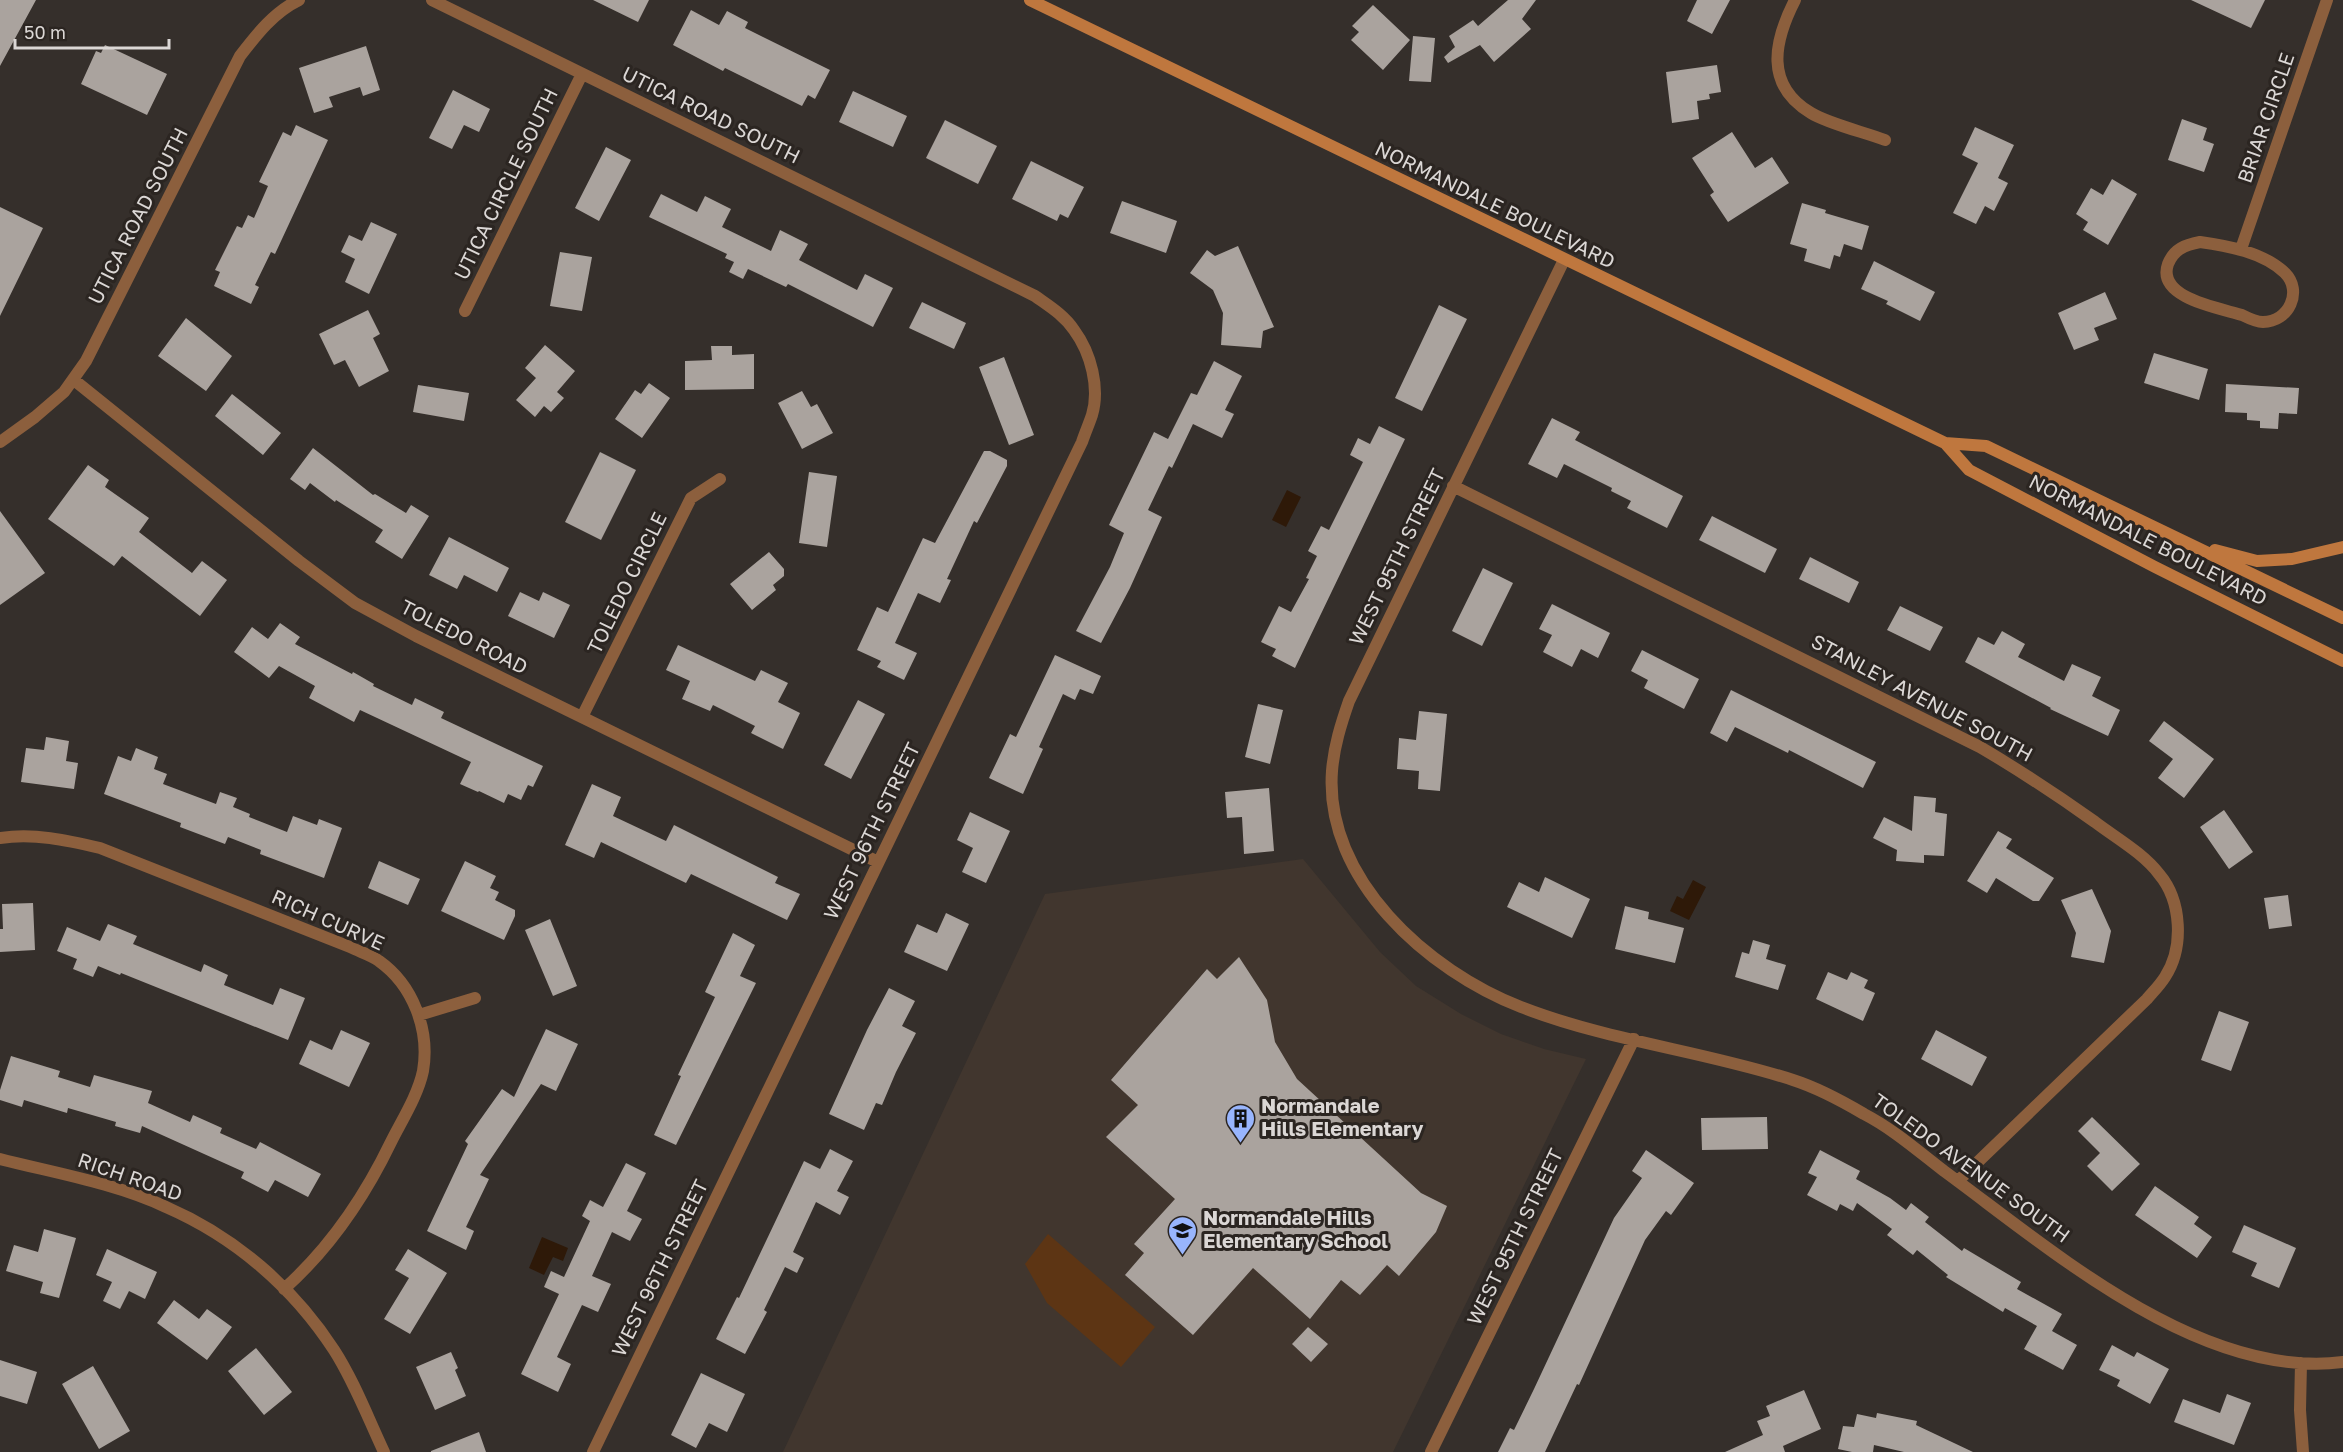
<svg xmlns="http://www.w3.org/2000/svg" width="2343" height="1452" viewBox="0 0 2343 1452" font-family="'Golos Text',sans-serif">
<rect width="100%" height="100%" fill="#352f2b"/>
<path fill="#41362e" d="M1303,859L1380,952L1416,986L1461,1014L1501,1034L1544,1049L1586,1059L1393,1452H783L1045,894Z"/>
<path fill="#5d3514" d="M1048,1234L1155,1327L1121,1367L1047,1303L1025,1264Z"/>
<path fill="#2e1908" d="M1287,490L1301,497L1286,527L1272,520Z
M1693,880L1706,887L1689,920L1670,911L1677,896L1683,899Z
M542,1237L568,1248L563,1261L553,1257L544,1275L529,1268Z"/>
<path fill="#aaa39e" d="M0,0H36L0,66Z
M593,0H649L638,22Z
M1508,0H1536L1522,19L1531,29L1494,62L1480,45L1448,63L1444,57L1455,47L1449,36L1473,20L1478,26Z
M1697,0H1730L1712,34L1687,21Z
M2191,0H2265L2251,28Z
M1373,5L1410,40L1383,70L1351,40L1359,32L1352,26Z
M691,10L719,25L727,11L748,22L745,28L830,70L815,99L808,95L802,106L725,68L723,71L673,45Z
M1413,36L1435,38L1431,82L1409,81Z
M105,45L167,74L147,115L81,84L96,51L101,53Z
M366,46L380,90L363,96L360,87L329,97L333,107L314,113L299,68Z
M1717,65L1721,92L1709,94L1710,99L1697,101L1699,119L1672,123L1666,72Z
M453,90L490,109L479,132L464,125L452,149L429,138Z
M853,91L907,116L893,147L839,122Z
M2182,119L2207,128L2203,140L2214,144L2204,172L2168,160Z
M945,120L997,146L978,184L926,158Z
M296,125L328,140L275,254L271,252L255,285L259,287L251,304L214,286L220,272L215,270L237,226L242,228L248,215L254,218L268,186L259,182L283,132L291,136Z
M1975,127L2014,145L1998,178L2008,183L1994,211L1985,206L1976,224L1953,213L1978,163L1962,155Z
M1732,132L1755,168L1772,157L1789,183L1728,222L1710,195L1714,192L1692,158Z
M606,147L631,160L599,221L575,208Z
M1031,161L1084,187L1068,218L1060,214L1057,221L1012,199Z
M2112,179L2137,194L2108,245L2083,230L2088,222L2076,214L2091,188L2103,195Z
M661,194L697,212L705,196L731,209L722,227L771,251L780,230L808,244L799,260L857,290L865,274L893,288L873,327L788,284L786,287L748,269L743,279L729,272L734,262L725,258L727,254L649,217Z
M1122,201L1177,221L1166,253L1110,233Z
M1802,203L1826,210L1825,213L1869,226L1862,250L1844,244L1840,257L1834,255L1830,269L1804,261L1807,249L1790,244Z
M0,207L43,228L0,316Z
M371,222L397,234L369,294L345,282L355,259L341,252L349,235L362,241Z
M1238,246L1274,327L1263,331L1261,348L1221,345L1223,313L1213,290L1190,273L1207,250L1215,256Z
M560,252L592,257L582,311L550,306Z
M1874,261L1935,292L1920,321L1886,304L1888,301L1861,289Z
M2105,292L2117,319L2094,328L2099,340L2074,350L2058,313Z
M922,302L966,323L954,349L909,328Z
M1439,305L1467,319L1422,411L1395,398Z
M368,310L380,334L373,338L389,371L359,387L345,360L334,365L319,334Z
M186,318L232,356L206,391L158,356Z
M545,345L575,371L557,392L564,398L551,412L544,406L535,417L516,400L536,378L525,368Z
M711,346H732V355L754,354V389L685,390V361L712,360Z
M2154,353L2208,369L2199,400L2144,383Z
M1004,357L1034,435L1009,445L979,367Z
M1214,361L1242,376L1225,410L1234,414L1222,438L1193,424L1172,468L1169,466L1148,510L1162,517L1130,588L1101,643L1076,631L1110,567L1124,533L1109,525L1154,432L1168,439L1191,393L1197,395Z
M649,383L670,398L642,438L615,419L635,390L641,394Z
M2226,384L2299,388L2297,414L2279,413L2278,429L2260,428V421L2247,420V413L2225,412Z
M418,385L469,393L464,421L413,412Z
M802,391L811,407L817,404L833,433L802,449L778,403Z
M232,394L281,433L263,455L215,416Z
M1552,418L1580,432L1575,440L1683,496L1667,528L1627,508L1631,501L1611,491L1612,488L1564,464L1557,478L1528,464Z
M1379,426L1405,439L1295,668L1272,656L1276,649L1261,642L1279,606L1291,612L1309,579L1306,578L1317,556L1308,551L1321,526L1329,530L1363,462L1350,455L1358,438L1370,444Z
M313,448L373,495L375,494L406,513L411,505L429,516L402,559L375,542L383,530L336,500L335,502L310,483L305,490L290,479Z
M984,451H990L1007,460V466L977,523L974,521L947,579L951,580L940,603L918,593L895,643L917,653L904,680L877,667L881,661L857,650L877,607L888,612L923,538L935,543Z
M600,452L636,470L601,540L565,522Z
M88,465L109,480L105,487L149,518L139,532L192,573L202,561L227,580L200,616L122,556L114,566L48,519Z
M809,472L837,476L827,547L799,543Z
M0,511L45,573L0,605Z
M1712,516L1777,549L1765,573L1699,540Z
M449,537L509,568L497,592L464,575L457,589L429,575Z
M769,552L784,569V576L773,585L776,590L752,610L730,584Z
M1810,557L1859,582L1849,603L1799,579Z
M1483,568L1513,583L1482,646L1452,631Z
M520,592L539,601L543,592L570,605L554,638L508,616Z
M1552,604L1610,633L1598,658L1581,649L1572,667L1543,652L1552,635L1539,629Z
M1900,606L1943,627L1930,651L1887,630Z
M280,623L300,637L295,644L352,674L353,672L374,684L373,686L412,705L415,698L444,712L441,718L543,766L533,787L528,785L521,800L508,794L504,803L479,791L478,792L460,784L471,762L360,710L354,722L309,698L315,686L279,666L269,678L234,652L252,627L268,639Z
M2002,631L2025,644L2018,657L2064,681L2072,664L2101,677L2092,696L2120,710L2108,736L2050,709L2051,708L1965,662L1978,637L1994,645Z
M678,645L755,681L761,670L788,683L778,702L800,713L783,749L751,733L755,726L713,705L710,711L682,699L690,681L666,670Z
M1642,650L1699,679L1684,709L1644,688L1648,680L1631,671Z
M1055,655L1101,676L1093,694L1080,689L1075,700L1063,694L1039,747L1043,749L1023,794L989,778L1010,734L1016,737Z
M1731,690L1876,762L1863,788L1789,750L1788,753L1735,727L1727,742L1710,733Z
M858,700L885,714L851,779L824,765Z
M1258,704L1283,710L1270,764L1245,757Z
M1419,711L1447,714L1440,791L1418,789L1419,771L1397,769L1399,738L1416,740Z
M2164,721L2214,759L2184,798L2158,778L2173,759L2149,741Z
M46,737L69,741L66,761L78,763L74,789L21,782L26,748L44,750Z
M136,748L158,757L154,769L167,774L163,784L216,804L220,792L237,798L233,807L250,814L249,817L287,832L293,816L317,825L319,819L342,828L324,878L260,854L261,850L228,837L225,844L180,827L181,823L104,794L118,756L131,761Z
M592,784L621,797L613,816L666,841L674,825L778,877L775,883L800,894L787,920L691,874L686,883L601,842L594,858L565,845Z
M1269,788L1274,851L1244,854L1242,817L1227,818L1225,792Z
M1914,796L1936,798L1935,812L1947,814L1944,856L1924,855V863L1896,861L1897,850L1873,838L1884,817L1912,831Z
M2224,810L2253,852L2229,869L2200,827Z
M970,812L1010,831L986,883L962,872L973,848L957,840Z
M1998,831L2012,839L2006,848L2054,878L2039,901H2033L1996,878L1987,893L1967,881Z
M379,861L420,879L408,905L368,888Z
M465,861L496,876L490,888L499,892L495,900L515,910V916L504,940L441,911Z
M1545,877L1590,899L1572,938L1507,907L1519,882L1539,892Z
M2092,889L2111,931L2104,963L2071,957L2076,933L2061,900Z
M2288,895L2292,926L2269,929L2264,898Z
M33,903L35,950L0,952V929H3L2,904Z
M1625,906L1649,912L1648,919L1684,928L1675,963L1615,949Z
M946,913L969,924L947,971L904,952L917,924L937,933Z
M550,919L577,986L553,996L525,930Z
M108,924L137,936L133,944L201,972L204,964L228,975L224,985L273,1005L280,988L305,998L288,1040L121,973L120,975L98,966L93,977L73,969L77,959L57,951L67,927L100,941Z
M733,933L755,945L740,976L756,983L676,1145L654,1135L681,1076L678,1075L715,997L705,992Z
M1753,940L1770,945L1766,959L1786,965L1778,990L1735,977L1742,952L1749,954Z
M1239,957L1267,1000L1275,1042L1297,1079L1421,1193L1447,1206L1436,1232L1399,1276L1387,1265L1360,1295L1341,1280L1310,1319L1253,1268L1193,1335L1125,1275L1144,1253L1134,1244L1175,1199L1106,1137L1138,1105L1111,1080L1207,969L1217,979Z
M1828,972L1847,980L1851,972L1868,980L1864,988L1875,993L1863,1021L1816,999Z
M889,988L915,1001L902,1026L916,1033L896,1072L882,1105L876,1103L864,1130L829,1114L867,1030Z
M2219,1011L2249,1022L2231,1071L2201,1060Z
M546,1029L578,1044L556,1091L541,1084L480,1175L489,1179L466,1227L474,1231L466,1250L427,1231L468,1144L465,1141L502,1089L514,1097Z
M341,1030L370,1043L349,1087L299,1064L310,1040L332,1050Z
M1936,1030L1987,1057L1972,1086L1921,1059Z
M11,1056L60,1071L58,1077L90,1087L94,1075L152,1091L148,1103L190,1122L193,1115L222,1128L220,1133L256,1149L260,1142L321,1174L308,1197L275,1180L268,1192L241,1178L244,1172L142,1126L140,1133L115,1126L116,1122L68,1108L67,1113L24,1100L22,1107L0,1100V1090Z
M1767,1117L1768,1149L1702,1150L1701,1118Z
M2092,1117L2140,1164L2112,1191L2087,1166L2100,1153L2078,1131Z
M830,1149L853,1161L837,1191L849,1197L840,1215L816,1202L793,1252L804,1258L797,1273L785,1267L764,1310L767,1312L745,1354L716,1339L737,1297L739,1298L804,1161L820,1169Z
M1646,1150L1694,1183L1671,1215L1666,1211L1645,1240L1579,1385L1577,1384L1545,1452H1498L1510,1428L1514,1430L1534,1389L1614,1218L1642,1178L1632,1171Z
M1820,1150L1860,1171L1856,1179L1890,1198L1906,1210L1911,1203L1929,1217L1925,1222L1962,1251L1964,1248L2021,1282L2017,1289L2062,1314L2052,1331L2077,1345L2063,1370L2024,1349L2037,1326L2005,1308L2003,1312L1946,1277L1948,1275L1917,1250L1913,1255L1887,1235L1892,1229L1857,1203L1853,1211L1840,1204L1837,1211L1807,1195L1817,1177L1808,1173Z
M626,1163L646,1173L627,1211L642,1219L630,1241L612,1232L592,1276L611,1284L598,1312L582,1305L557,1357L571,1364L558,1392L521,1374L559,1294L544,1287L551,1271L564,1277L590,1221L582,1216L590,1200L603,1207Z
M2155,1186L2199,1217L2194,1224L2212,1237L2197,1258L2135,1215Z
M2244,1225L2296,1248L2279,1288L2251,1276L2257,1263L2232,1252Z
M44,1229L76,1238L59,1298L40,1293L43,1282L6,1271L14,1245L38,1252Z
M107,1249L157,1272L145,1299L129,1291L120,1309L103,1301L112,1282L96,1275Z
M408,1249L447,1273L410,1334L384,1319L409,1278L395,1270Z
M174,1300L199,1319L207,1309L232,1327L207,1360L157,1323Z
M1308,1327L1328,1344L1311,1362L1292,1344Z
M2112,1345L2134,1357L2137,1352L2169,1369L2150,1404L2117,1386L2120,1380L2099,1370Z
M256,1348L292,1392L264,1415L228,1371Z
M451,1352L458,1368L455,1370L466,1396L435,1410L416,1367Z
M0,1360L37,1372L27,1404L0,1396Z
M93,1366L130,1431L99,1449L62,1384Z
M701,1373L745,1394L727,1432L709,1423L696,1448L671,1435Z
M1804,1390L1821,1429L1783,1446L1785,1452H1725L1763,1435L1757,1421L1770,1416L1766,1406Z
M2227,1394L2251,1403L2234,1445L2174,1422L2183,1399L2220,1413Z
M1877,1413L1917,1421L1916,1425L1973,1452H1904L1874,1445L1873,1452H1852L1838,1449L1843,1426L1854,1427L1857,1414L1876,1418Z
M479,1432L486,1452H431V1451Z"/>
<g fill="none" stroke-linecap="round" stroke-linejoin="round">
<path stroke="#8c5f3d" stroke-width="12" d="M432,0L1035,296C1049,306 1064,315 1074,330C1091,353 1100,388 1092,415C1089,424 1085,433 1082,442L593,1452
M1795,0C1774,41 1764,85 1811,113C1829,124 1864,132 1885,140
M2200,242C2228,246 2263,252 2285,273C2303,291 2289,322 2263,322C2257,322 2248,318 2242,315C2219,308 2156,298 2168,264C2174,249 2185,245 2200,242Z
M2241,249L2327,0
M1564,260L1349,701C1341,724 1334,746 1332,771C1324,879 1428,971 1521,1007C1608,1041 1704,1051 1793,1080C1818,1088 1842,1101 1864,1114C1893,1129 1918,1151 1944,1171C2052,1250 2200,1380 2343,1362
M465,311L582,74
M74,380L299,561L355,603L416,636L878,862
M0,442L35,417L64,392L86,361L240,56C257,34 274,12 299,0
M1453,486L1980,747C2019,770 2057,795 2095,822C2116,838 2143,853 2159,874C2182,901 2184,948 2165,977C2160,985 2153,992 2147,999L1958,1181
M582,717L691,498L720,479
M0,838C34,833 66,840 100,848L350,947C360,952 371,955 379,961C413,985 430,1030 423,1071C418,1095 402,1120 391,1142C364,1198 331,1247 284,1289
M419,1015L475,998
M0,1159C55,1173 115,1183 166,1207C235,1237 293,1287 334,1350C354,1381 368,1418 384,1452
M2301,1363L2300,1410L2303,1452
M1431,1452L1634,1039"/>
<path stroke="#bf773e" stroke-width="12" d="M1030,0L1945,443L1986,446L2343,618
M1945,443L1969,470L2155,567L2343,661
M2215,550L2257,561L2292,559L2343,547"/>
</g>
<defs>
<symbol id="building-pin" viewBox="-11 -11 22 30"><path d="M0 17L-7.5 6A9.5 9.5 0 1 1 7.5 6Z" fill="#98b5fd" stroke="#2b2521"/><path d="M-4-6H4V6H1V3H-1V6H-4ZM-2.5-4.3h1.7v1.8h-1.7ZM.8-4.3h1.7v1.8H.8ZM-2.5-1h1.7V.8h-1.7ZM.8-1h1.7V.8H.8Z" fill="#111"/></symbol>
<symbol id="school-pin" viewBox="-11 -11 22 30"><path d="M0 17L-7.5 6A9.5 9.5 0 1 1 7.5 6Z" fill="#98b5fd" stroke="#2b2521"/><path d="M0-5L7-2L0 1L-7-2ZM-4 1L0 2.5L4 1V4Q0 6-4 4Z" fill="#111"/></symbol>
</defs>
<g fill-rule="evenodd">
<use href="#building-pin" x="1224" y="1102" width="33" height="45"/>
<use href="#school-pin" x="1166" y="1214" width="33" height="45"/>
</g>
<g text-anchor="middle" stroke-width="6" stroke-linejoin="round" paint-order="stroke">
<g font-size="20" fill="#dbd7d5" stroke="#2b2521">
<text transform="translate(711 115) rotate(26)" y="7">UTICA ROAD SOUTH</text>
<text transform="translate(2266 118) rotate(-71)" y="7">BRIAR CIRCLE</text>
<text transform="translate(506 184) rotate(-64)" y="7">UTICA CIRCLE SOUTH</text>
<text transform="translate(1495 205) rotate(26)" y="7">NORMANDALE BOULEVARD</text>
<text transform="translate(138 216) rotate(-63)" y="7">UTICA ROAD SOUTH</text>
<text transform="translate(2148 540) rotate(27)" y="7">NORMANDALE BOULEVARD</text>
<text transform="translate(1397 557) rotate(-64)" y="7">WEST 95TH STREET</text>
<text transform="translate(627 583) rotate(-64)" y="7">TOLEDO CIRCLE</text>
<text transform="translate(464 637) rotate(27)" y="7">TOLEDO ROAD</text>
<text transform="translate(1922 698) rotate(28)" y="7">STANLEY AVENUE SOUTH</text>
<text transform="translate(872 831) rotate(-64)" y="7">WEST 96TH STREET</text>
<text transform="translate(328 920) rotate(24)" y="7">RICH CURVE</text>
<text transform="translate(1971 1168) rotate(36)" y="7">TOLEDO AVENUE SOUTH</text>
<text transform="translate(130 1177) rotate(19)" y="7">RICH ROAD</text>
<text transform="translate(1515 1237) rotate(-64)" y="7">WEST 95TH STREET</text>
<text transform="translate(660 1268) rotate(-64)" y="7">WEST 96TH STREET</text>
</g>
<g font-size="20" font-weight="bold" fill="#dbd7d5" stroke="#2b2521" text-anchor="start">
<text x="1261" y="1113">Normandale<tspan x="1261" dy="23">Hills Elementary</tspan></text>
<text x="1203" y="1225">Normandale Hills<tspan x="1203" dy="23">Elementary School</tspan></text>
</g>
</g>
<path d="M15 39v9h154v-9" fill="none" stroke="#dbd7d5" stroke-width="3"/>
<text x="24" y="39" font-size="18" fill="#dbd7d5" stroke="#2b2521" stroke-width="4.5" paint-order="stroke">50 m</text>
</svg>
